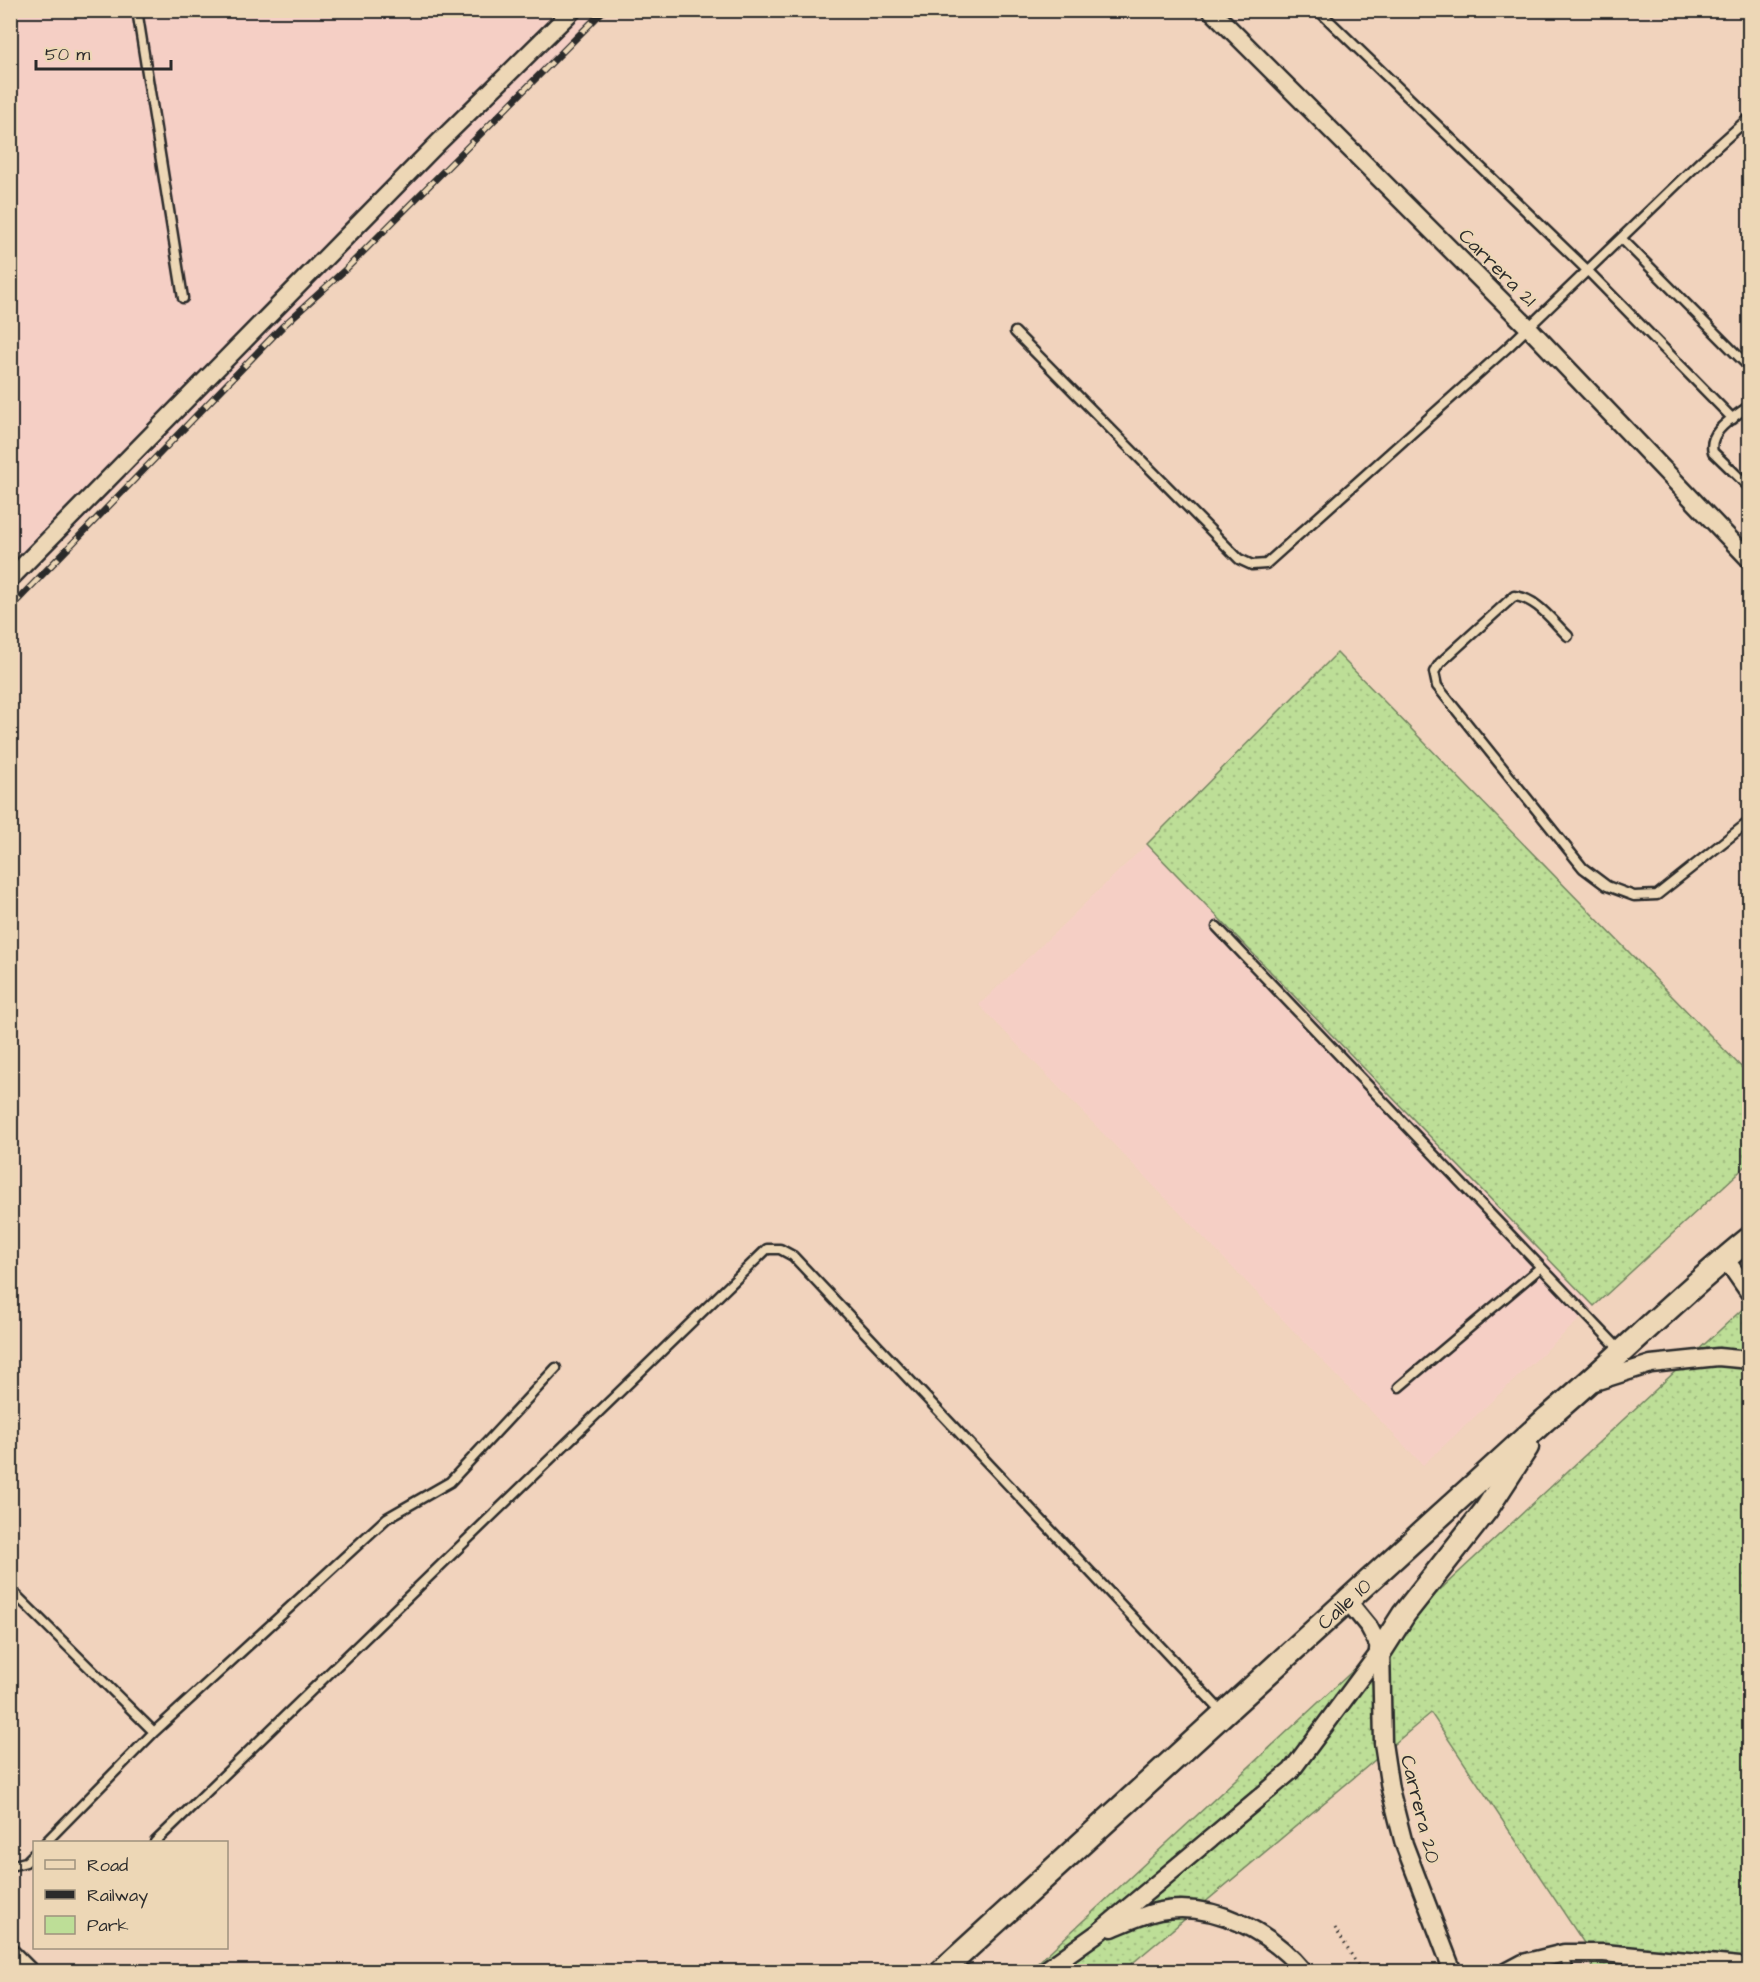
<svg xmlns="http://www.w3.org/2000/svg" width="1760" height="1982" viewBox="0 0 1760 1982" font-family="'Architects Daughter',sans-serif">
<defs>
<pattern id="green-dots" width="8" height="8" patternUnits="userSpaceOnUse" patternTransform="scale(1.5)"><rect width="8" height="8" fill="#bdde97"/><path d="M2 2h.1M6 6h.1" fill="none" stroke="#a3bf82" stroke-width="1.8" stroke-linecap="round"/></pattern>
</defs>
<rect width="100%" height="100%" fill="#f1d3bd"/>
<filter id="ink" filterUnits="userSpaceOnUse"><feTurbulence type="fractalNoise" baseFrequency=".0167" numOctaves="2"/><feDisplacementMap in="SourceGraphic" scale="12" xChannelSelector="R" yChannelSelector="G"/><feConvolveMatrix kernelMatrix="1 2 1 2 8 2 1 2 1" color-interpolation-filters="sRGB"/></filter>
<g filter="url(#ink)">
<path fill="#f5cfc5" d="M11,11H600L11,593Z
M1147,844L1594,1306L1423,1465L979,1005Z"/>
<path fill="url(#green-dots)" stroke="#748461" stroke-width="1.5" d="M1337,653L1749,1075V1163L1594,1306L1147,844Z
M1749,1303V1971H1594L1586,1946L1431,1713L1123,1971L1028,1972Z"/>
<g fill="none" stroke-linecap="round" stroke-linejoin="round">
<defs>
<path id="lane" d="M137,10L183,298
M1318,10L1587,270L1733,419
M10,208L11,211
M1621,238L1750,368
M1015,332L1239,559L1252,565L1266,564L1508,347L1702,160L1750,117
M1750,405C1735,417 1707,431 1713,452L1750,488
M1568,636C1552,621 1537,598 1514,596L1440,663L1434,672L1437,686L1583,868L1607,886L1634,896L1657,895L1750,821
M1217,927L1620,1350
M1399,1387L1541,1267
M10,1589L154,1732L387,1518L450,1482L556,1368
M46,1842L154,1732
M155,1842L767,1249H780L793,1256L1222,1712
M10,1866L26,1862L34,1854
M1564,1953L1569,1972"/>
<path id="street" d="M1211,10L1528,327L1750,560
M10,579L438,143L573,10
M1725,1258L1750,1294
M1591,1383L1651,1364L1718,1357L1750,1360
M1347,1600L1369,1627L1381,1650L1383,1743L1390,1789L1404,1844L1453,1972
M1112,1928C1127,1922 1144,1914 1160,1911C1214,1901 1271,1932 1304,1972
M10,1952L30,1972
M1043,1972L1099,1932L1291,1771L1381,1650
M1506,1972L1523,1963L1564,1953H1604L1750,1967"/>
<g id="secondary">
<path d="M1381,1650L1404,1614L1486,1510L1527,1447"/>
<path id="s1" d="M941,1972L1545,1420C1615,1361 1679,1295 1750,1238"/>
</g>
</defs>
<use href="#lane" stroke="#2b2b2b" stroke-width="13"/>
<use href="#street" stroke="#2b2b2b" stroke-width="21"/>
<use href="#secondary" stroke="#2b2b2b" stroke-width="27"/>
<path stroke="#2b2b2b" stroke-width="3" stroke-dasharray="1.5 4.5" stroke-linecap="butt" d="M1335,1928L1362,1972"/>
<use href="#lane" stroke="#edd7b6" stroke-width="8"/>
<use href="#street" stroke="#edd7b6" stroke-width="16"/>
<use href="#secondary" stroke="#edd7b6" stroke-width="22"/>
<defs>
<path id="rail" d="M10,608L283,326L346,269L604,10"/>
</defs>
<use href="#rail" stroke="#2b2b2b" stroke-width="7"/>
<use href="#rail" stroke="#edd7b6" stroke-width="4.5" stroke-dasharray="14" stroke-linecap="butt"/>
</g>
</g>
<g text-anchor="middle" stroke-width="4.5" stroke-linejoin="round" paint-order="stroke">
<g font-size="20" fill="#2b2b2b" stroke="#edd7b6">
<text transform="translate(1498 267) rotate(45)" y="7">Carrera 21</text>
<text dy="7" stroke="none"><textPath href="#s1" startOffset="546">Calle 10</textPath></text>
<text transform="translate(1421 1809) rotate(76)" y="7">Carrera 20</text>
</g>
</g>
<rect width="1760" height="1982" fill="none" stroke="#edd7b6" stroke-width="36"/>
<rect x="18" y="18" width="1724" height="1946" fill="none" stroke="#2b2b2b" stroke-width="2" filter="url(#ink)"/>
<rect x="33" y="1841" width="195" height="108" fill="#edd7b6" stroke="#9f927e" stroke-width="1.5"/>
<rect x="45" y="1860" width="30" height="9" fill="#edd7b6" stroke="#9f927e" stroke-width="1.5"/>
<text x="87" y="1871" font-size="18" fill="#2b2b2b">Road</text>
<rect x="45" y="1890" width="30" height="9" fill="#2b2b2b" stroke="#9f927e" stroke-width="1.5"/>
<text x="87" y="1901" font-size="18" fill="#2b2b2b">Railway</text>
<rect x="45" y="1916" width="30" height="18" fill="#bdde97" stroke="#9f927e" stroke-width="1.5"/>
<text x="87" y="1931" font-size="18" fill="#2b2b2b">Park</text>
<path d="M36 60v9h135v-9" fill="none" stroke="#2b2b2b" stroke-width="3"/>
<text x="45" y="60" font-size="18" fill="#2b2b2b" stroke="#edd7b6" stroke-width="4.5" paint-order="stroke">50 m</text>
</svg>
